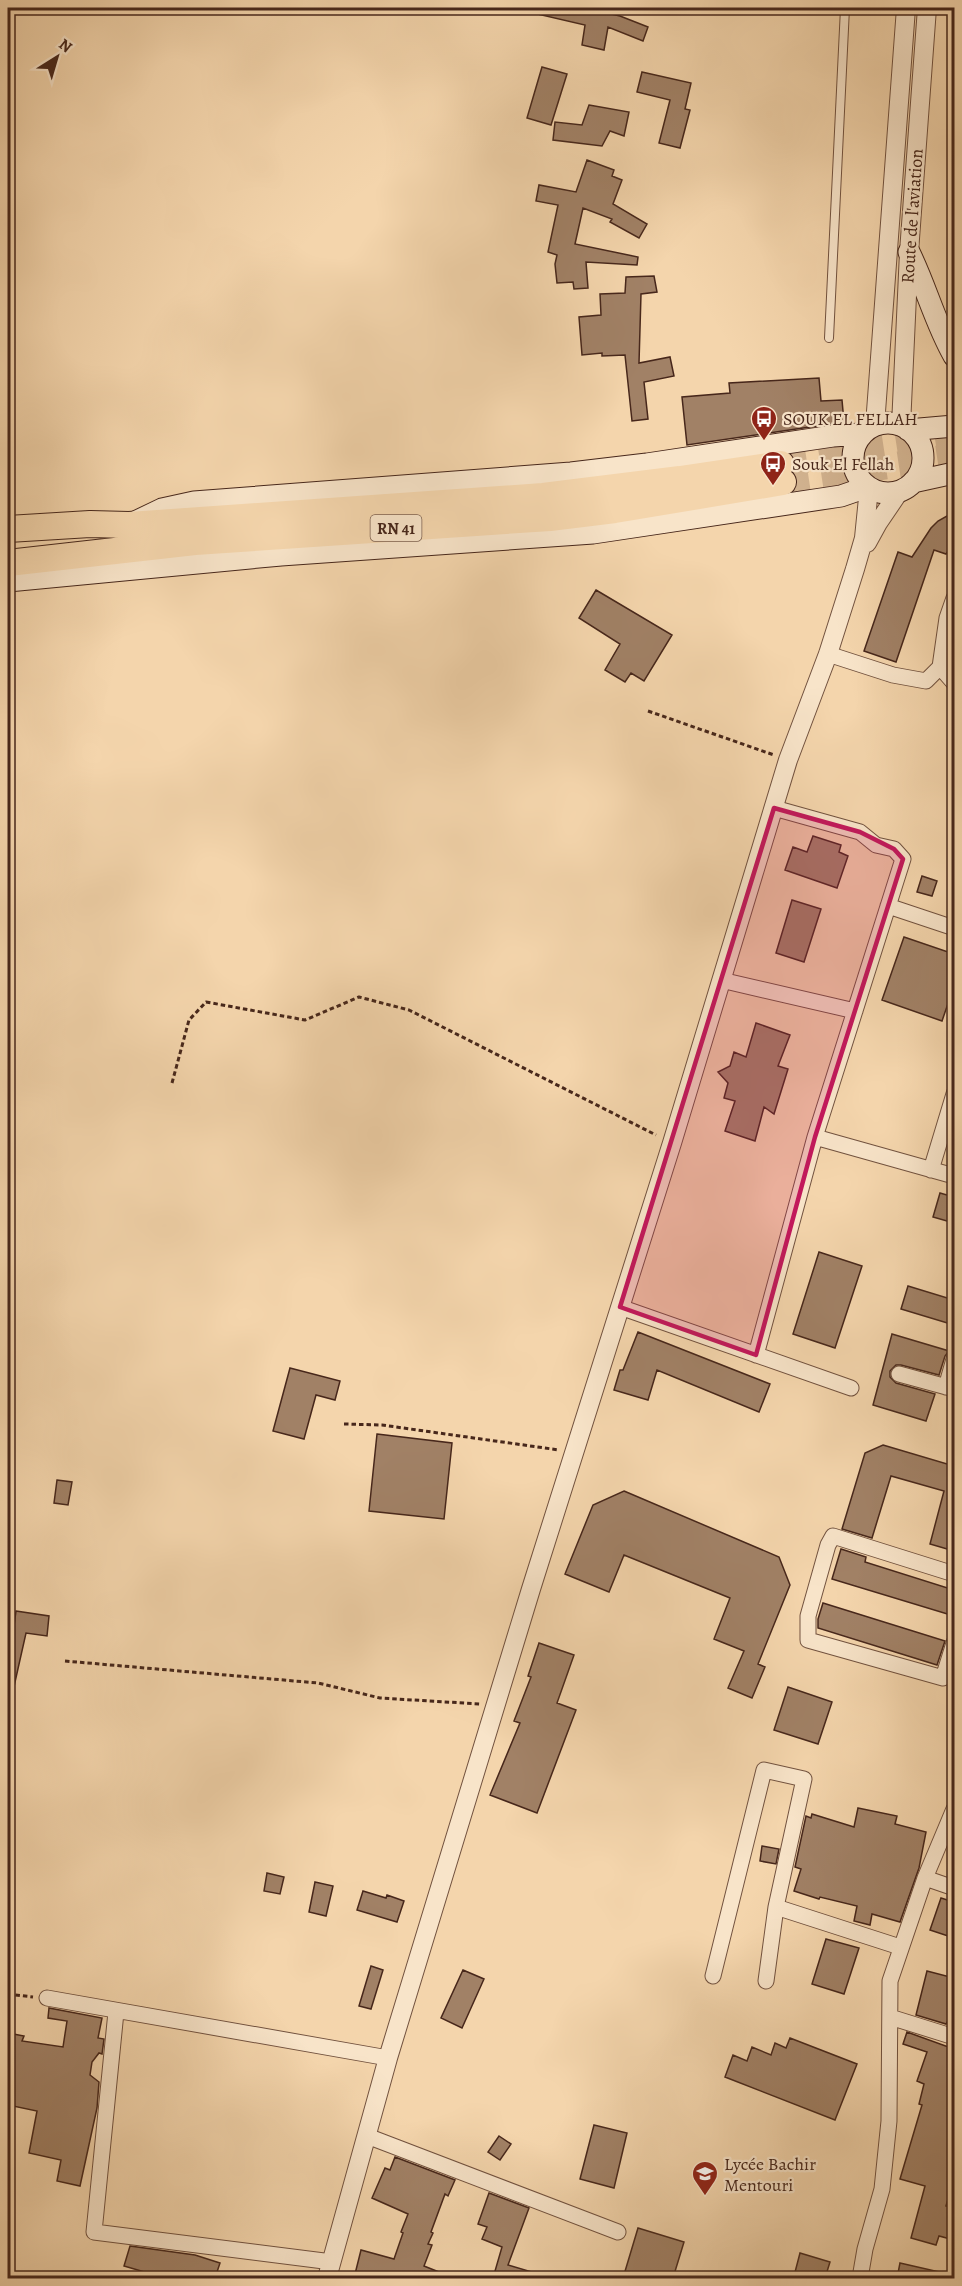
<svg xmlns="http://www.w3.org/2000/svg" width="962" height="2286" viewBox="0 0 962 2286" font-family="Alegreya,serif">
<rect width="100%" height="100%" fill="#f4d5ac"/>
<filter id="stains"><feTurbulence type="fractalNoise" baseFrequency=".00333" numOctaves="4"/><feColorMatrix values="0 0 0 0 .2 0 0 0 0 .09 0 0 0 0 .02 0 0 0 .5 -.17"/></filter>
<radialGradient id="worn" r=".72"><stop offset=".6" stop-color="#630" stop-opacity="0"/><stop offset="1" stop-color="#630" stop-opacity=".3"/></radialGradient>
<path fill="#a18166" stroke="#47271b" stroke-width="1.5" d="M534,8H585L620,16L648,27L643,41L608,27L604,50L582,45L585,25L533,13Z
M542,67L567,74L551,125L527,118Z
M642,72L691,83L685,109L690,110L680,148L659,143L670,100L637,92Z
M589,105L629,112L624,136L610,131L602,146L553,140L555,122L582,125Z
M587,160L614,170L612,176L622,180L613,204L647,224L639,238L610,222L612,219L583,208L575,244L638,257L637,265L586,262L588,288L574,289L573,282L557,283L555,264L557,255L548,252L558,205L536,201L539,185L576,192Z
M654,276L657,292L641,294L639,363L670,357L674,376L644,382L648,419L632,421L625,355L602,356V353L582,355L579,317L601,315L600,294L625,293L626,277Z
M819,378L821,401L842,400L844,422L687,445L682,397L730,393L729,383Z
M954,512V543L946,554L934,550L896,662L864,651L898,552L912,557L931,528L938,521Z
M596,590L672,635L644,681L631,673L625,682L605,670L620,644L579,618Z
M813,836L841,845L839,852L848,856L837,888L785,870L793,847L807,852Z
M922,876L937,881L932,896L917,892Z
M792,900L821,909L804,962L776,953Z
M904,937L954,954V986L942,1021L882,1000Z
M756,1023L790,1035L778,1066L788,1069L774,1114L764,1107L755,1141L725,1131L735,1101L724,1098L728,1083L718,1072L730,1066L734,1052L746,1057Z
M940,1193L954,1197V1223L933,1217Z
M819,1252L862,1266L835,1348L793,1334Z
M908,1286L954,1300V1325L901,1309Z
M638,1332L770,1384L759,1412L657,1370L648,1400L614,1390L620,1370H623Z
M892,1334L949,1351L945,1356L939,1375L901,1365H896L890,1371V1377L896,1383L935,1394L926,1421L873,1405Z
M290,1368L340,1381L335,1400L316,1395L304,1439L273,1431Z
M377,1434L452,1443L444,1519L369,1511Z
M883,1445L954,1466V1551L930,1544L944,1491L891,1476L872,1538L842,1529L865,1453Z
M57,1480L72,1482L68,1505L54,1503Z
M624,1491L779,1557L790,1585L758,1664L765,1667L752,1698L728,1688L744,1651L714,1639L730,1598L624,1555L609,1592L565,1574L593,1505Z
M841,1549L866,1557L865,1562L954,1590V1616L832,1579Z
M823,1603L945,1641L937,1665L818,1628V1619Z
M16,1611L49,1616L47,1636L26,1633L13,1691H8V1648H11Z
M539,1643L574,1655L557,1703L576,1710L537,1813L490,1795L520,1723L514,1721L531,1677L528,1676Z
M788,1687L832,1702L818,1744L774,1730Z
M858,1808L897,1816L895,1824L926,1832L919,1868L900,1922L872,1914L870,1925L854,1921L857,1906L820,1897L819,1899L794,1891L801,1869L795,1867L806,1816L811,1818L812,1814L854,1827Z
M762,1846L779,1849L776,1864L760,1861Z
M267,1873L284,1877L280,1894L264,1891Z
M315,1882L333,1886L326,1916L309,1912Z
M363,1891L386,1898L387,1895L404,1901L397,1922L357,1910Z
M941,1898L954,1902V1938L930,1930Z
M826,1939L859,1948L844,1994L812,1984Z
M371,1966L383,1970L371,2009L359,2006Z
M463,1970L484,1979L462,2028L441,2018Z
M927,1971L954,1978V2017L951,2015L946,2024L916,2015Z
M49,2008L102,2018L98,2038L104,2039L102,2054L99,2053L92,2062L90,2075L99,2082L97,2108L80,2186L57,2181L61,2160L29,2153L37,2111L8,2105V2033L24,2036L22,2041L63,2047L67,2021L48,2018Z
M907,2032L954,2049V2178L946,2206L954,2208V2240L939,2236L936,2245L911,2238L925,2186L900,2179L922,2105L919,2104L924,2084L917,2081L927,2052L903,2044Z
M790,2038L857,2064L835,2120L725,2077L733,2055L747,2061L752,2047L771,2055L775,2043L786,2048Z
M594,2125L627,2133L614,2188L580,2179Z
M499,2136L511,2144L500,2160L488,2152Z
M395,2157L455,2180L448,2196L445,2194L431,2232L433,2233L428,2244L432,2245L424,2266L454,2278H354L361,2250L394,2259L403,2233L401,2232L408,2214L372,2198L385,2168L390,2170Z
M489,2193L529,2208L508,2265L542,2275V2278H493L502,2247L482,2239L487,2227L478,2224Z
M638,2228L684,2242L673,2278H623Z
M130,2246L195,2255L220,2263L215,2278H165L124,2266Z
M800,2253L830,2262L825,2278H802L794,2276Z
M900,2263L944,2273L943,2278H897Z"/>
<g fill="none" stroke-linecap="round" stroke-linejoin="round">
<path stroke="#d1b28f" stroke-width="26" stroke-dasharray="26 13" stroke-linecap="butt" d="M781,464L954,437
M783,482L954,456"/>
<defs>
<path id="service" d="M829,338L845,8"/>
<path id="minor" d="M828,654L893,675L926,681L940,667L947,618L954,598
M940,667L954,683
M888,906L954,928
M721,980L855,1011
M815,1137L954,1176
M931,1170L954,1094
M620,1307L851,1388
M756,1355L815,1137L903,859L894,849L876,845L860,832L774,808
M899,1374L954,1389
M946,1387L954,1359
M954,1574L833,1536L828,1545L808,1616V1640L943,1678L954,1643
M925,1878L954,1888
M776,1907L900,1947
M713,1976L764,1770L804,1779L776,1907L766,1981
M47,1998L388,2058
M116,2012L94,2232L332,2262
M890,2017L954,2037
M367,2136L618,2232
M860,2278L865,2249L882,2189L889,2121L890,1981L925,1878L954,1809"/>
<path id="tertiary" d="M875,425L906,8
M901,426L909,252L927,8
M867,543L878,523L899,492
M327,2278L388,2058L531,1589L672,1143L788,760L828,654L855,569L864,538L869,488"/>
<path id="secondary" d="M909,252C926,286 935,323 954,356
M853 458a35 35 0 1 1 70 0a35 35 0 1 1-70 0Z
M908,430L954,426
M913,482L954,473
M135,522L162,509L194,502L571,473L647,464L833,436L861,434
M8,581L281,555L593,533L841,496L867,487"/>
<path id="trunk" d="M8,529L90,524L129,525L543,496L680,479L781,464
M8,563L195,542L550,518L615,510L783,482"/>
</defs>
<use href="#service" stroke="#72523f" stroke-width="10"/>
<use href="#minor" stroke="#72523f" stroke-width="17"/>
<use href="#tertiary" stroke="#72523f" stroke-width="20"/>
<use href="#secondary" stroke="#47271b" stroke-width="23"/>
<use href="#trunk" stroke="#47271b" stroke-width="28"/>
<path stroke="#47271b" stroke-width="3" stroke-dasharray="4.5 3" stroke-linecap="butt" d="M648,711L774,755
M172,1083L189,1020L206,1002L305,1020L359,997L409,1010L656,1135
M344,1424L382,1425L559,1450
M65,1661L318,1683L380,1698L480,1704
M8,1994L33,1997"/>
<use href="#service" stroke="#f8e4c9" stroke-width="8"/>
<use href="#minor" stroke="#f8e4c9" stroke-width="15"/>
<use href="#tertiary" stroke="#f8e4c9" stroke-width="18"/>
<use href="#secondary" stroke="#f8e4c9" stroke-width="21"/>
<use href="#trunk" stroke="#f4d5ac" stroke-width="26"/>
</g>
<path fill="#c2185b" fill-opacity="0.2" stroke="#c2185b" stroke-width="4.5" stroke-linejoin="round" d="M774,808L860,832L894,849L903,859L815,1137L756,1355L620,1307Z"/>
<defs>
<symbol id="bus-pin" viewBox="-11 -11 22 30"><path d="M0 17L-7.5 6A9.5 9.5 0 1 1 7.5 6Z" fill="#8f2418" stroke="#f8e4c9"/><path d="M-5-6H5V4H4V6H2V4H-2V6H-4V4H-5ZM-3.5-4V0h7V-4ZM-3.5 1.2v1.5H-2V1.2ZM2 1.2v1.5H3.5V1.2Z" fill="#fff"/></symbol>
<symbol id="school-pin" viewBox="-11 -11 22 30"><path d="M0 17L-7.5 6A9.5 9.5 0 1 1 7.5 6Z" fill="#8f2418" stroke="#f8e4c9"/><path d="M0-5L7-2L0 1L-7-2ZM-4 1L0 2.5L4 1V4Q0 6-4 4Z" fill="#fff"/></symbol>
</defs>
<g fill-rule="evenodd">
<use href="#bus-pin" x="749" y="404" width="30" height="40"/>
<use href="#bus-pin" x="758" y="449" width="30" height="40"/>
<use href="#school-pin" x="690" y="2159" width="30" height="40"/>
</g>
<g text-anchor="middle" stroke-width="4.5" stroke-linejoin="round" paint-order="stroke">
<rect fill="#f8e4c9" stroke="#7c604f" stroke-width="1.5" x="370.5" y="515" width="51" height="26" rx="4.5"/>
<g font-size="16" font-weight="bold" fill="#47271b">
<text x="396" y="534">RN 41</text>
</g>
<g font-size="18" fill="#47271b" stroke="#f8e4c9">
<text transform="translate(912 216) rotate(-86)" y="6">Route de l'aviation</text>
</g>
<g font-size="18" fill="#47271b" stroke="#f8e4c9" text-anchor="start">
<text x="783" y="425">SOUK EL FELLAH</text>
<text x="792" y="470">Souk El Fellah</text>
<text x="724" y="2170">Lycée Bachir<tspan x="724" dy="21">Mentouri</tspan></text>
</g>
</g>
<rect width="962" height="2286" fill="none" stroke="#f4d5ac" stroke-width="30"/>
<rect x="9" y="9" width="944" height="2268" fill="none" stroke="#47271b" stroke-width="3"/>
<rect x="15" y="15" width="932" height="2256" fill="none" stroke="#47271b" stroke-width="1.5"/>
<g transform="translate(57 57) rotate(37)" stroke="#f8e4c9" stroke-width="4.5" paint-order="stroke">
<path d="M0-4.5L10 22L0 15L-10 22Z" fill="#47271b"/>
<text y="-9" font-size="16" font-weight="bold" text-anchor="middle" fill="#47271b">N</text>
</g>
<rect width="100%" height="100%" filter="url(#stains)"/>
<rect width="100%" height="100%" fill="url(#worn)"/>
</svg>
